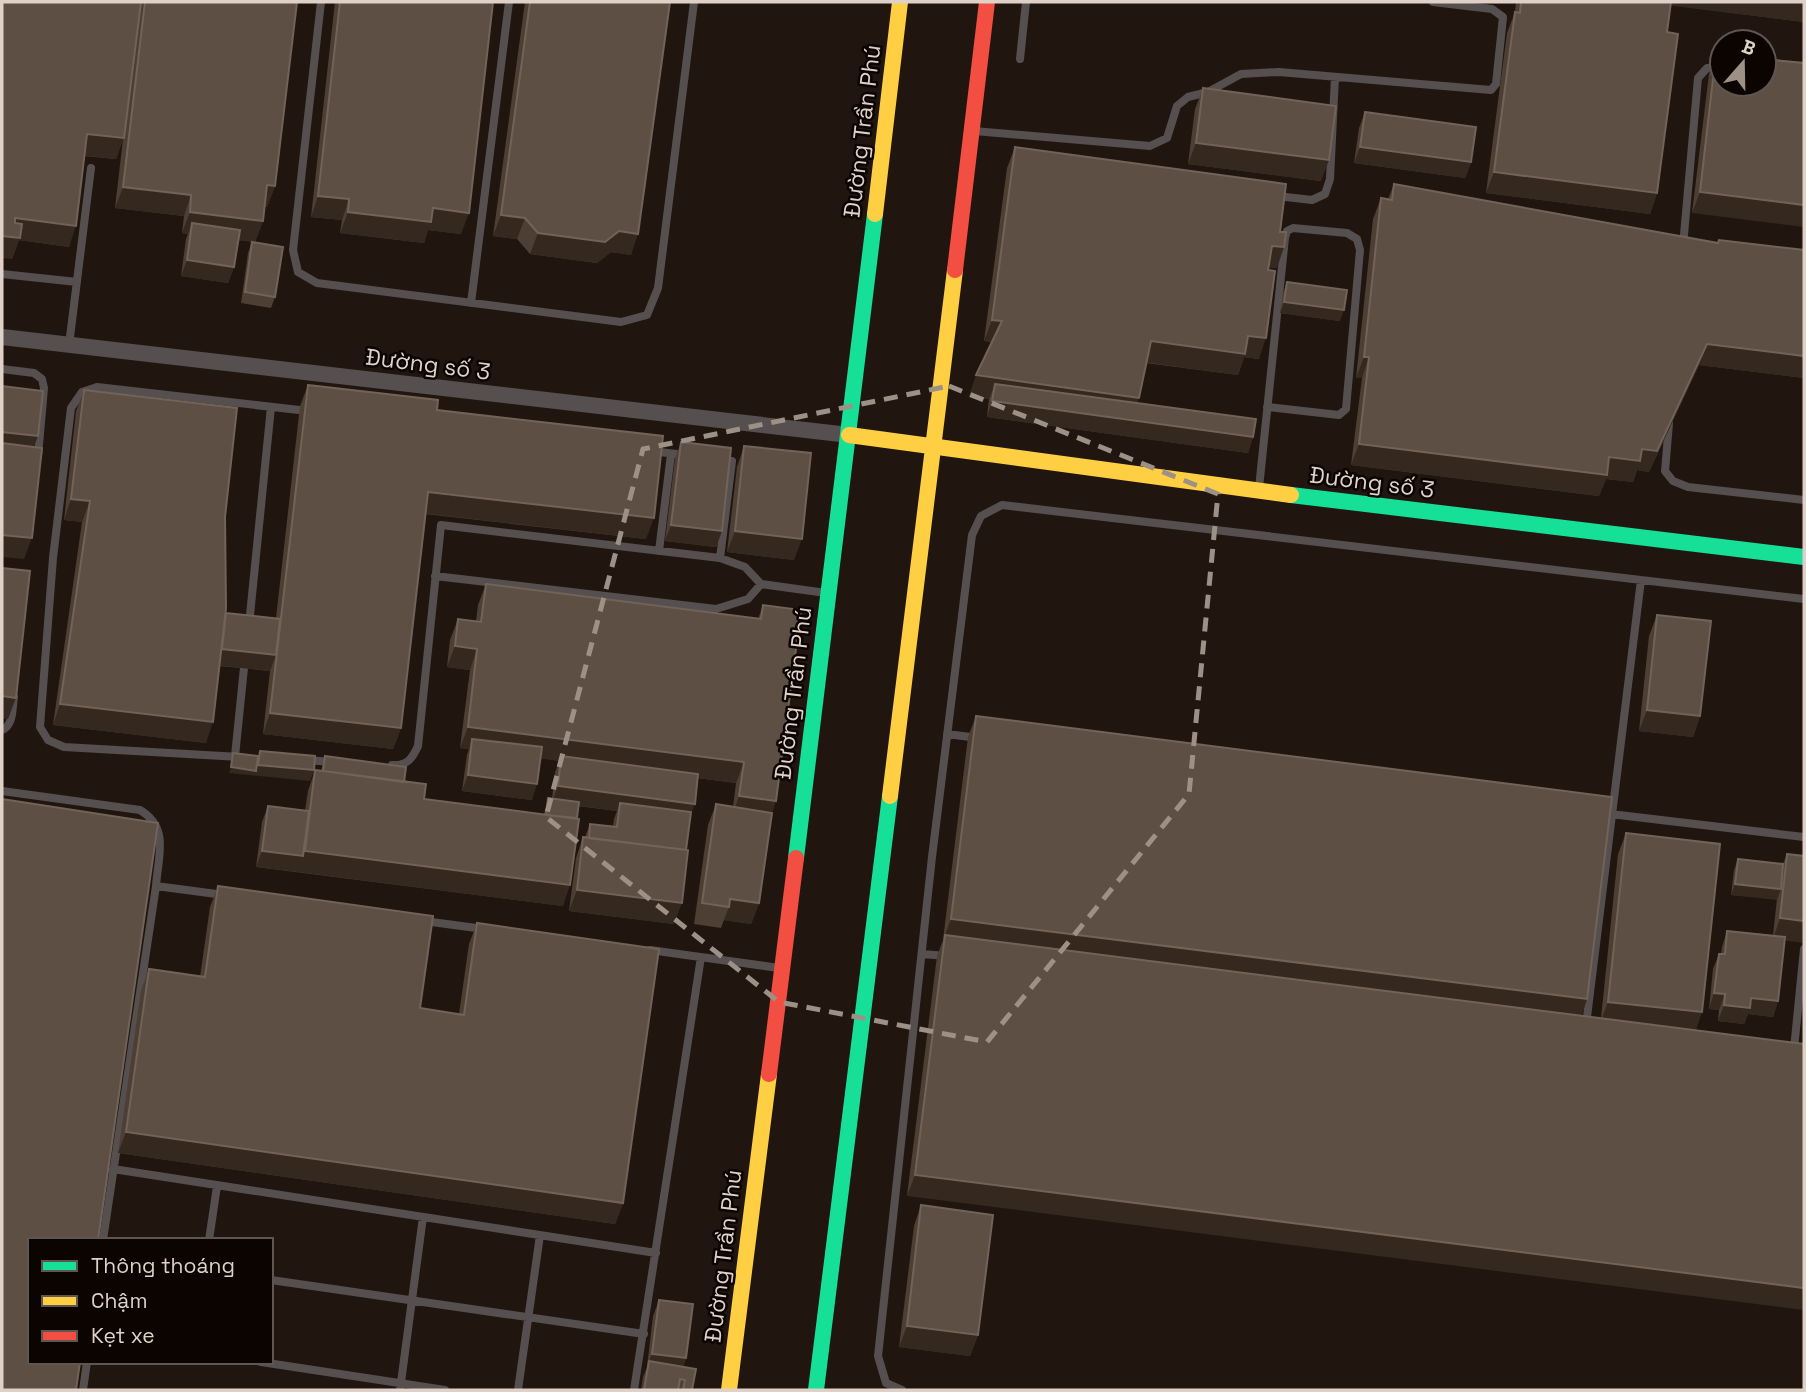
<svg xmlns="http://www.w3.org/2000/svg" width="1806" height="1392" viewBox="0 0 1806 1392" font-family="'Space Grotesk',sans-serif">
<rect width="100%" height="100%" fill="#21160f"/>
<g fill="none" stroke-linecap="round" stroke-linejoin="round">
<path stroke="#55504f" stroke-width="8" d="M321,2L293,250L298,272L317,283L621,322L647,315L658,288L694,2
M1020,59L1026,2
M974,131L1150,146L1167,138L1177,106L1188,97L1208,92L1241,74L1279,72L1491,90L1496,84L1503,17L1492,9L1433,2
M1277,196L1312,200L1325,194L1330,179L1335,77
M1683,246L1698,78L1707,68L1722,67
M2,274L77,282
M471,303L509,2
M69,345L91,168
M2,369L34,373L42,379L44,388L38,456
M1669,423L1665,471L1673,481L1688,487L1804,500
M652,451L684,455
M1259,488L1285,238L1287,231L1293,228L1347,233L1357,239L1360,250L1346,409L1339,415L1267,407
M659,551L671,454
M720,558L732,461
M435,576L716,609L748,599L761,584L826,593
M249,625L271,407
M2,730C14,725 12,708 14,697
M947,734L978,738
M235,756L245,658
M240,757L64,747L48,740L40,727L53,558L71,408L82,392L97,387L308,411
M305,760L334,762
M392,765C407,766 412,759 418,746L441,525L720,558L745,567L761,584
M2,791L140,810C170,828 158,856 156,886
M1602,813L1804,837
M424,921L484,929
M650,950L779,968
M922,954L947,956
M1586,1025L1641,580
M1794,1049L1804,949
M113,1169L656,1253
M103,1240L156,886L224,895
M209,1240L217,1186
M271,1280L644,1334
M261,1362L445,1390
M83,1390L87,1362
M400,1390L423,1217
M518,1390L540,1235
M634,1390L701,957
M902,1390L886,1383L878,1356L932,857L972,535L981,516L1002,505L1804,599"/>
<path stroke="#55504f" stroke-width="16" d="M2,337L849,435"/>
<path stroke="#16e098" stroke-width="16" d="M1291,495L1804,557
M796,858L875,214
M816,1390L890,796"/>
<path stroke="#ffcf43" stroke-width="16" d="M875,214L900,2
M849,435L1291,495
M890,796L955,270
M729,1390L769,1074"/>
<path stroke="#f24e42" stroke-width="16" d="M955,270L987,2
M769,1074L796,858"/>
</g>
<path fill="#4e3f34" d="M2,2H297L275,186L267,207L265,206L263,221L255,242L238,240L234,267L228,283L181,276L186,239L188,234L182,233L184,216L115,208L123,139L116,159L84,156L69,247L19,240L12,259Z
M335,2H493L461,234L428,230L424,243L340,233L342,220L311,217Z
M525,2H670L631,255L611,252L597,263L530,254L517,239L493,236Z
M1516,2H1804V22L1670,5L1667,32L1657,193L1650,214L1486,193L1507,33L1515,12Z
M1716,53L1804,63L1692,213L1709,74Z
M1203,88L1321,181L1188,164L1195,109Z
M1365,112L1471,162L1465,178L1354,163L1359,128Z
M1015,147L1280,232L1277,268L1269,267L1259,359L1244,357L1238,375L1146,363L1137,403L1253,437L1248,453L987,417L989,399L969,396L992,342L984,341L1007,168Z
M1394,184L1718,243L1719,240L1804,250V378L1699,365L1649,472L1637,470L1633,482L1606,479L1599,496L1351,465L1362,378H1356L1373,219L1381,198L1388,199Z
M252,242L275,297L271,308L241,303L248,253Z
M1287,282L1340,321L1280,313L1283,293Z
M308,385L437,410L646,539L425,514L401,728L393,749L263,734L270,671L220,666L206,743L53,725L82,522L64,520L76,411L84,390L225,517L226,613L276,618L300,406Z
M681,442L722,531L716,547L665,541L675,458Z
M744,446L794,560L727,552L737,467Z
M486,584L758,619L763,605L771,816L759,903L751,924L724,920L721,928L694,924L708,825L716,804L733,807L736,783L697,778L690,815L674,924L569,911L576,858L583,837H585L590,824L613,826L614,819L617,811L578,806L563,906L256,867L262,822L268,806L305,811L308,791L315,770L321,771L325,756L404,782L424,799L544,814L548,798L552,799L555,772L560,761L540,758L532,800L462,791L467,755L469,749L460,748L470,670L447,667L450,640L458,619L476,621L478,605Z
M1657,615L1700,716L1693,737L1639,731L1649,636Z
M976,716L1587,999L1581,1016L1601,1018L1618,854L1626,833L1702,1012L907,1196L937,956L943,940L968,737Z
M1787,854L1785,940L1778,1001L1773,1017L1748,1014L1744,1024L1718,1021L1719,1010L1709,1009L1713,969L1719,954H1721L1722,947L1727,931L1773,935L1777,899L1731,895L1734,870L1738,859L1783,864Z
M218,886L420,1008L459,1014L469,944L477,923L623,1203L615,1224L118,1153L141,990L149,969L200,977L210,907Z
M921,1205L978,1335L970,1356L899,1347L914,1226Z
M659,1300L686,1358L683,1367L692,1390H641L643,1377L647,1367L653,1316Z"/>
<path fill="#35281f" d="M1666,2H1804V22L1665,5Z
M87,134L124,138L116,159L79,155Z
M1196,143L1329,160L1321,181L1188,164Z
M1360,147L1471,162L1465,178L1354,163Z
M1494,172L1657,193L1650,214L1486,193Z
M267,185L275,186L267,207L259,206Z
M123,187L191,195L184,216L115,208Z
M1700,192L1804,205V227L1692,213Z
M318,196L349,199L342,220L311,217Z
M433,208L469,213L461,234L428,230L424,243L340,233L348,212Z
M190,212L263,221L255,242L190,234L192,223L188,234L182,233Z
M501,215L525,218L517,239L493,236Z
M15,218L76,226L69,247L19,240L12,259L2,258V236Z
M619,231L638,234L631,255L611,252L597,263L530,254L538,233Z
M1272,246L1284,247L1277,268L1264,267Z
M187,260L234,267L228,283L181,276Z
M1284,302L1344,310L1340,321L1280,313Z
M992,320L1002,321L994,342L984,341Z
M1248,336L1266,338L1259,359L1244,357L1238,375L1143,362L1151,341Z
M1707,344L1804,356V378L1699,365L1649,472L1637,470L1633,482L1606,479L1599,496L1351,465L1359,444L1609,457L1642,449Z
M1364,357H1369L1362,378H1356Z
M976,375L1139,398L1131,419L995,384L989,399L969,396Z
M992,401L1253,437L1248,453L987,417Z
M2,432L38,436L32,452L2,448Z
M428,492L654,518L646,539L420,513Z
M71,499L90,501L82,522L64,520Z
M671,525L722,531L716,547L665,541Z
M735,531L802,539L794,560L727,552Z
M2,535L32,538L24,559L2,557Z
M455,646L477,649L470,670L447,667Z
M220,649L276,655L270,671L215,665Z
M2,696L16,698L8,719L2,718Z
M60,704L213,722L206,743L53,725Z
M1647,710L1700,716L1693,737L1639,731Z
M270,713L401,728L393,749L263,734Z
M468,727L744,762L736,783L561,761V756L560,761L471,750L472,739L469,749L460,748Z
M258,765L314,770L310,781L229,773L231,767L256,771Z
M468,775L537,784L532,800L462,791Z
M558,786L695,804L689,820L620,803L617,811L552,802Z
M739,796L776,801L769,822L732,817Z
M262,851L303,856L298,872L256,867Z
M305,851L570,885L563,906L298,872Z
M1735,884L1781,889L1777,900L1731,895Z
M577,890L682,903L674,924L569,911Z
M730,899L759,903L751,924L724,920L729,907Z
M1780,918L1804,921V943L1773,939Z
M951,919L1587,999L1580,1020L945,935Z
M1714,993L1725,994L1719,1010L1709,1009Z
M1751,998L1778,1001L1773,1017L1748,1014L1744,1024L1718,1021L1724,1005Z
M1608,1002L1702,1012L1695,1033L1600,1023Z
M126,1132L623,1203L615,1224L118,1153Z
M915,1175L1804,1288V1310L907,1196Z
M907,1326L978,1335L970,1356L899,1347Z
M652,1354L686,1358L680,1374L648,1364Z"/>
<path fill="#5e4f44" stroke="#726359" stroke-width="2" d="M2,2H141L124,138L87,134L76,226L15,218V223L22,224L20,238L2,236Z
M145,2H297L275,186L267,185L263,221L190,212L191,195L123,187Z
M340,2H493L469,213L433,208L431,222L348,212L349,199L318,196Z
M530,2H670L638,234L619,231L605,242L538,233L525,218L501,215Z
M1521,2H1671L1667,32L1678,34L1657,193L1494,172L1515,12L1520,13Z
M1716,53H1722V84H1764V59L1804,63V205L1700,192Z
M1203,88L1336,106L1329,160L1196,143Z
M1365,112L1476,127L1471,162L1360,147Z
M1015,147L1286,184L1280,232H1286L1284,247L1272,246L1268,270L1275,271L1266,338L1248,336L1245,354L1151,341L1139,398L976,375L1002,321L992,320Z
M1394,184L1718,243L1719,240L1804,250V356L1707,344L1657,451L1642,449L1640,461L1609,457L1607,475L1359,444L1369,357H1364L1381,198L1392,200Z
M192,223L240,230L234,267L187,260Z
M252,242L283,247L275,297L245,292Z
M1287,282L1347,290L1344,310L1284,302Z
M995,384L1256,419L1253,437L992,401Z
M308,385L438,400L437,410L663,436L654,518L428,492L401,728L270,713Z
M2,386L43,391L38,436L2,432Z
M84,390L237,408L225,517L226,608L213,722L60,704L90,501L71,499Z
M681,442L731,448L722,531L671,525Z
M2,443L42,448L32,538L2,535Z
M744,446L811,453L802,539L735,531Z
M2,568L30,571L16,698L2,696Z
M486,584L761,619L763,605L801,610L776,801L739,796L744,762L468,727L477,649L455,646L458,619L481,622Z
M226,613L280,619L276,655L222,649Z
M1657,615L1711,621L1700,716L1647,710Z
M976,716L1612,797L1587,999L951,919Z
M472,739L542,747L537,784L468,775Z
M260,751L315,756L314,770L258,765Z
M233,753L258,756L256,771L231,767Z
M325,756L406,767L404,782L323,771Z
M561,756L698,774L695,804L558,786Z
M315,770L426,784L424,799L579,819L570,885L305,851Z
M548,798L579,802L577,818L546,815Z
M2,799L158,823L98,1240H30V1362H80L76,1390H2Z
M620,803L691,812L686,850L589,838L590,824L617,827Z
M716,804L772,813L759,903L730,899L729,907L702,903Z
M268,806L309,811L303,856L262,851Z
M1626,833L1720,844L1702,1012L1608,1002Z
M583,837L688,850L682,903L577,890Z
M1787,854L1804,856V921L1780,918Z
M1738,859L1783,864L1781,889L1735,884Z
M218,886L433,916L420,1008L464,1015L477,923L659,949L623,1203L126,1132L149,969L205,977Z
M1727,931L1785,937L1778,1001L1751,998L1750,1008L1724,1005L1725,994L1714,993L1719,954H1725Z
M945,935L1804,1044V1288L915,1175Z
M921,1205L993,1215L978,1335L907,1326Z
M659,1300L693,1304L686,1358L652,1354Z
M649,1361L696,1369L692,1390H683L685,1380L680,1379L678,1390H644Z"/>
<path fill="none" stroke="#9c9087" stroke-width="5" stroke-dasharray="14 9" stroke-linejoin="round" d="M949,386L1218,494L1189,794L987,1042L779,1002L546,817L643,449Z"/>
<g text-anchor="middle" stroke-width="5" stroke-linejoin="round" paint-order="stroke">
<g font-size="23" fill="#dfd1c8" stroke="#0b0401">
<text transform="translate(862 131) rotate(-83)" y="8">Đường Trần Phú</text>
<text transform="translate(428 364) rotate(7)" y="8">Đường số 3</text>
<text transform="translate(1372 482) rotate(7)" y="8">Đường số 3</text>
<text transform="translate(793 693) rotate(-83)" y="8">Đường Trần Phú</text>
<text transform="translate(723 1256) rotate(-83)" y="8">Đường Trần Phú</text>
</g>
</g>
<rect width="1806" height="1392" fill="none" stroke="#dfd1c8" stroke-width="7"/>
<rect x="28" y="1238" width="245" height="126" fill="#0b0401" stroke="#605651" stroke-width="2"/>
<rect x="42" y="1261" width="35" height="10" fill="#16e098" stroke="#605651" stroke-width="2"/>
<text x="91" y="1273" font-size="21" fill="#dfd1c8">Thông thoáng</text>
<rect x="42" y="1296" width="35" height="10" fill="#ffcf43" stroke="#605651" stroke-width="2"/>
<text x="91" y="1308" font-size="21" fill="#dfd1c8">Chậm</text>
<rect x="42" y="1331" width="35" height="10" fill="#f24e42" stroke="#605651" stroke-width="2"/>
<text x="91" y="1343" font-size="21" fill="#dfd1c8">Kẹt xe</text>
<g transform="translate(1743 63) rotate(20)"><circle r="33" fill="#0b0401" stroke="#605651" stroke-width="2"/>
<path d="M0-5L12 26L0 18L-12 26Z" fill="#9c9087"/>
<text y="-10" font-size="19" font-weight="bold" text-anchor="middle" fill="#dfd1c8">B</text>
</g>
</svg>
